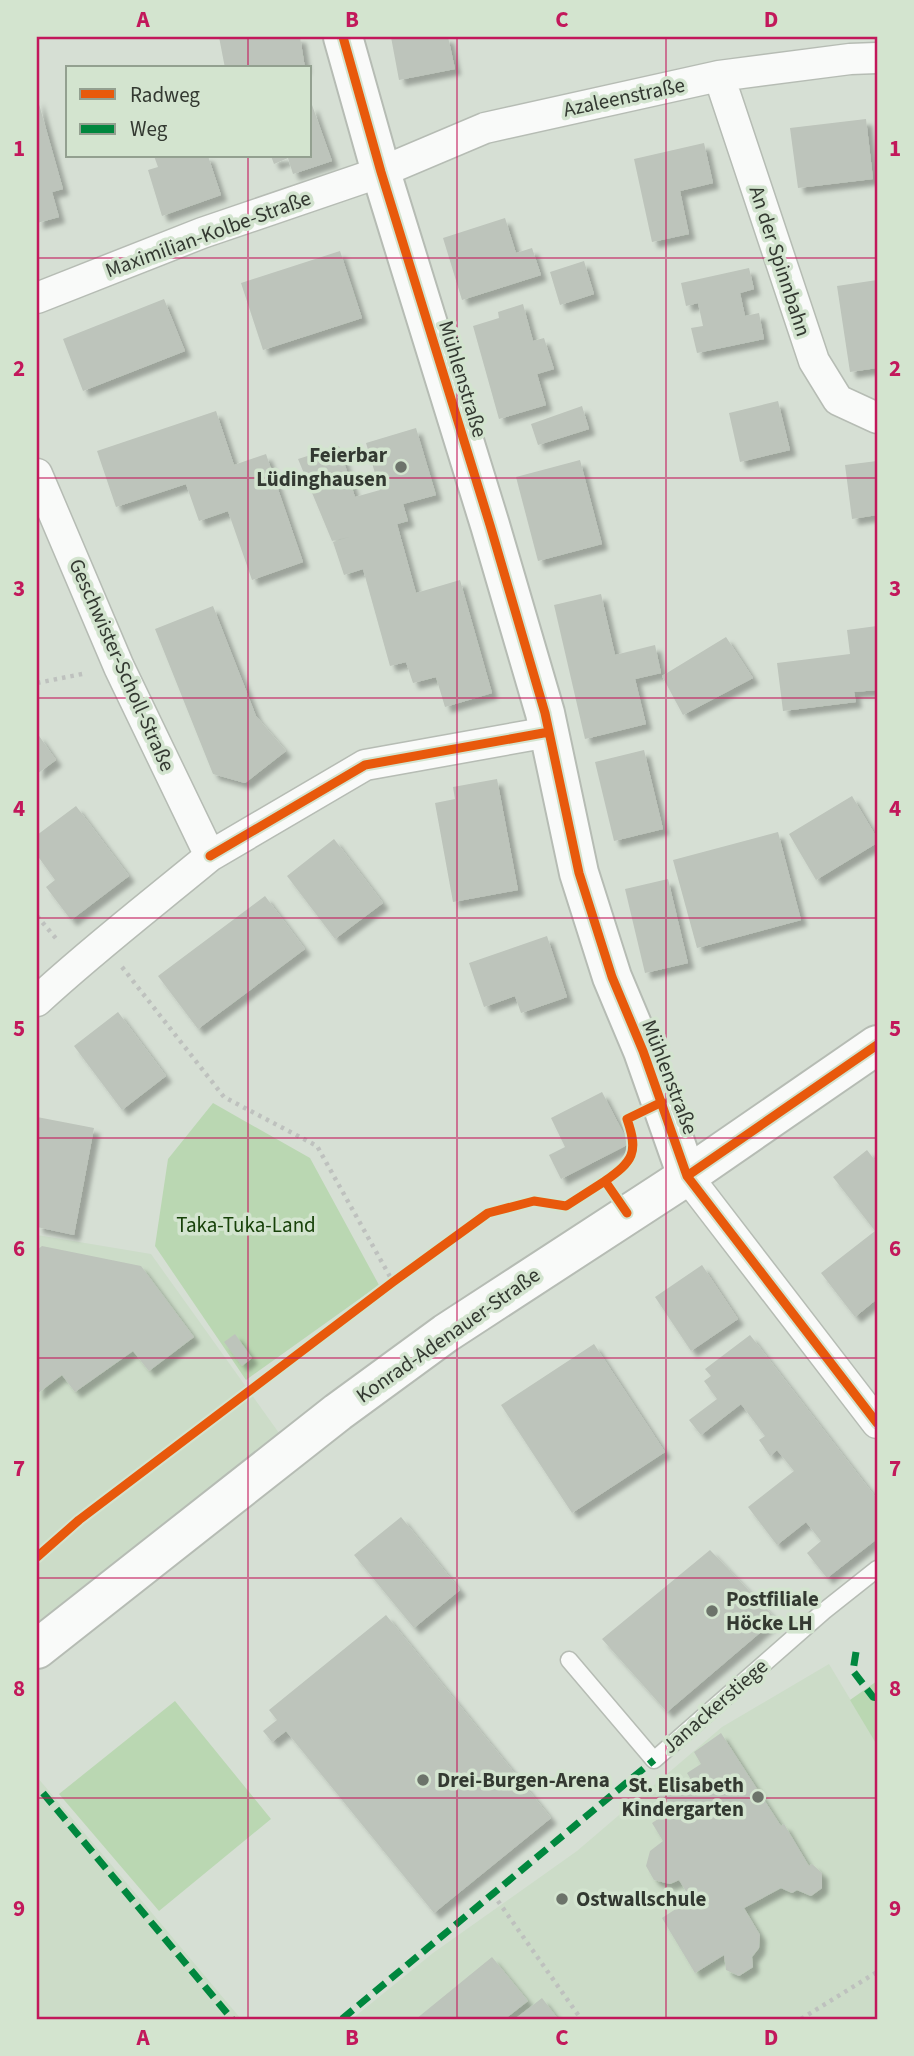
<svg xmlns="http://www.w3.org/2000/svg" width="914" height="2056" viewBox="0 0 914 2056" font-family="'Source Sans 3',sans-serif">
<defs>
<filter id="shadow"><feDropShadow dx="6" dy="6" stdDeviation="2" flood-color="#0004"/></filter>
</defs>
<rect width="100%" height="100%" fill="#d6dfd4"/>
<path fill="#ccdcc8" d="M37,1235L151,1254L284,1440L37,1635Z
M829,1664L877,1744V2019H352L433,1953L577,1851L722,1727Z
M37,1777L136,1894L241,2019H37Z"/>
<path fill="#bad7b2" d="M213,1103L310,1158L379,1285L246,1380L155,1246L168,1159Z
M877,1681V1745L850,1700Z
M175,1701L271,1819L159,1911L59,1794Z"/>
<path fill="#bdc4bb" filter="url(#shadow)" d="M219,37H300L305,68H225Z
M391,37H448L455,69L399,80Z
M37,97L63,189L52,192L59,217L37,223Z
M312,105L332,161L293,174L288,158L274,164L271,156H310V106Z
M866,119L873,179L798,188L790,128Z
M704,143L713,183L680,191L689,234L652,242L634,159Z
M154,156H208L221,195L162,216L148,170L158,167Z
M505,218L516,253L532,248L541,275L462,300L443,238Z
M340,251L362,318L263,350L241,283Z
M584,261L594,294L560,305L550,272Z
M749,268L754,289L740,293L745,316L759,313L764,339L697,353L691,328L703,326L698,303L686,306L681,283Z
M877,280V368L850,372L837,286Z
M164,299L185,351L83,391L63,339Z
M523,304L533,341L544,338L554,369L537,374L546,405L499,419L473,326L499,318L498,312Z
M778,401L790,450L740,462L729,413Z
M582,406L589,429L538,445L531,424Z
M216,411L234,465L266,454L303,562L252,580L228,511L199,521L186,484L116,507L97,451Z
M416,428L436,495L403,504L408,521L397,524L416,593L460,580L492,693L445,707L436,677L413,683L406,662L390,666L363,569L344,575L333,542L349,537L332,541L298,459L339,446L355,497L380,490L366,443Z
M580,460L602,544L538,561L516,477Z
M877,461V515L852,519L845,465Z
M601,594L615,655L655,645L661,673L635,679L646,724L585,739L554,605Z
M213,606L256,716L286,751L245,783L213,774L155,629Z
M877,626V690L854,692L856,702L783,711L777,663L850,654L847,630Z
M726,637L753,678L683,715L662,676Z
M37,733L56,760L37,774Z
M644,750L663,829L614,841L595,762Z
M497,779L518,890L453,902L435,803L455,799L453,787Z
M852,796L877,838V843L816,880L789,834Z
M76,806L129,876L71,920L46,887L55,880L37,855V835Z
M778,832L801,920L697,948L673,860Z
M334,839L383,903L335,939L287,876Z
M668,879L688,963L645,973L625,889Z
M265,896L305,949L198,1029L158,976Z
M547,936L567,997L521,1013L515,996L484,1007L469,963Z
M118,1012L166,1076L122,1110L74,1046Z
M602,1092L629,1144L561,1179L549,1155L565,1147L551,1118Z
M37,1117L94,1128L74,1235L37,1227Z
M867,1150L877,1163V1299L855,1317L821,1273L875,1231L833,1177Z
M42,1246L141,1266L194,1337L149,1371L133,1351L75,1392L62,1375L37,1394V1250Z
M702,1265L738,1319L691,1351L655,1297Z
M235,1334L252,1358L242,1366L224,1342Z
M750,1335L877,1499V1539L827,1578L807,1553L821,1541L806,1522L777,1545L748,1507L794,1471L777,1450L770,1456L759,1440L765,1436L741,1404L701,1435L689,1420L717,1399L704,1381L711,1376L705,1369Z
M594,1344L665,1452L572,1513L501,1405Z
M401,1517L460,1590L414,1628L354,1555Z
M710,1550L776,1619L667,1712L602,1639Z
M386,1615L551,1818L434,1913L286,1731L272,1742L263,1731L277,1720L269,1710Z
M721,1733L781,1826L784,1824L809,1866L812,1864L822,1873V1888L811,1896L797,1890L792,1893L781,1888L744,1908L760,1935L759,1948L752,1957L753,1967L739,1976L726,1970L724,1955L695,1973L662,1918L691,1899L679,1880L670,1884L654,1880L646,1866L650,1851L663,1841L652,1823L667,1813L657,1797L690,1778L687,1773L701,1764L694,1752Z
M492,1957L528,2001L505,2019H416Z
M542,1998L558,2019H515Z"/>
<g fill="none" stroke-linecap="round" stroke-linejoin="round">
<defs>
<path id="lane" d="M569,1660L654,1760L824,1611L877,1569"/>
<path id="street" d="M719,76L814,361L838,400L877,418
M37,298L202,233L381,172L485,128L719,76L850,59L877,58
M37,474L119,667L210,856C152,904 92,950 37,1001
M210,856L365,765L549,732
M687,1176L877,1423"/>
<path id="secondary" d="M343,37L381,172L490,525L545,713L579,873L612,977L643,1051L687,1176"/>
<path id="primary" d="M37,1649L338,1412L446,1333L687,1176L877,1045"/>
</defs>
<use href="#lane" stroke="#b6bcb4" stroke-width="19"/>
<use href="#street" stroke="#b6bcb4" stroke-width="33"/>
<use href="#secondary" stroke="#b6bcb4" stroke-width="42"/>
<use href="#primary" stroke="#b6bcb4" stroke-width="42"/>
<path stroke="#bec1be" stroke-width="4.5" stroke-dasharray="3.5 5" stroke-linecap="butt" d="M37,683L87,673
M37,916L59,942
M122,967L224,1097L317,1146L393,1282
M493,1894L581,2019
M801,2019L877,1972"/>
<use href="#lane" stroke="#f9faf9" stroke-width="16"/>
<use href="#street" stroke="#f9faf9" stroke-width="30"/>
<use href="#secondary" stroke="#f9faf9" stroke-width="38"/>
<use href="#primary" stroke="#f9faf9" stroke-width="38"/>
<path stroke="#00873e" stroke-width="7" stroke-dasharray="14 7" stroke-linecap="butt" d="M856,1652L853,1671L873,1697L877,1698
M43,1793L232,2019
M342,2019L654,1760"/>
<defs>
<path id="cycleway" d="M343,37L381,172L490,525L545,713L579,873L612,977L643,1051L687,1176L877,1423
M210,856L365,765L549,732
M687,1176L877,1045
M605,1181C633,1161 639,1153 627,1119L662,1102
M37,1557L79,1520L393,1282L488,1213L534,1201L566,1206L605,1181L627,1213"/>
</defs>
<use href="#cycleway" stroke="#d3e4cf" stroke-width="13"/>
<use href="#cycleway" stroke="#e8590c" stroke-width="9"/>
</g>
<path fill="none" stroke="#c2185b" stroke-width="2" stroke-opacity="0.55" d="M248,37V68M457,37V2019M666,37V2019M248,156V2019M37,258H877M37,478H877M37,698H877M37,918H877M37,1138H877M37,1358H877M37,1578H877M37,1798H877"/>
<g fill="#6c736a" stroke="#d3e4cf" stroke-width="2.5">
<circle cx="401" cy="467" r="7"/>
<circle cx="712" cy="1611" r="7"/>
<circle cx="423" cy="1780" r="7"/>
<circle cx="758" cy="1797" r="7"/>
<circle cx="562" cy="1899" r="7"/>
</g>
<g text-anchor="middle" stroke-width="7" stroke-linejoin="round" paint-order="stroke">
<g font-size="21" fill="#333931" stroke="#d3e4cf">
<text transform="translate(624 97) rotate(-12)" y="7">Azaleenstraße</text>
<text transform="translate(208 234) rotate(-20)" y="7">Maximilian-Kolbe-Straße</text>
<text transform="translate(780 261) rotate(72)" y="7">An der Spinnbahn</text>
<text transform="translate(463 379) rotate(73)" y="7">Mühlenstraße</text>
<text transform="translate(122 665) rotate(66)" y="7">Geschwister-Scholl-Straße</text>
<text transform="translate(670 1077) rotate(69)" y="7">Mühlenstraße</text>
<text transform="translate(448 1335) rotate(-35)" y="7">Konrad-Adenauer-Straße</text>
<text transform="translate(715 1706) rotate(-41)" y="7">Janackerstiege</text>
</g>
<g font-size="21" font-weight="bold" fill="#333931" stroke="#d3e4cf" text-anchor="start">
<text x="387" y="462" text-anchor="end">Feierbar<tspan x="387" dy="24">Lüdinghausen</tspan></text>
<text x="726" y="1606">Postfiliale<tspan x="726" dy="24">Höcke LH</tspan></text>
<text x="437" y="1787">Drei-Burgen-Arena</text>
<text x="744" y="1792" text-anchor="end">St. Elisabeth<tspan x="744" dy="24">Kindergarten</tspan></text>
<text x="576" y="1906">Ostwallschule</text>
</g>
<g font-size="21" fill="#174109" stroke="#d3e4cf">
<text x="246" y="1232">Taka-Tuka-Land</text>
</g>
</g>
<rect width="914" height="2056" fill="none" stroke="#d3e4cf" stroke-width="77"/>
<rect x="66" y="66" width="245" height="91" fill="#d3e4cf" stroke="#93a090" stroke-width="2"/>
<rect x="80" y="89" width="35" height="10" fill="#e8590c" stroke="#93a090" stroke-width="2"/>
<text x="130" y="102" font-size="21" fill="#333931">Radweg</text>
<rect x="80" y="124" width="35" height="10" fill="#00873e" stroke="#93a090" stroke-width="2"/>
<text x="130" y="136" font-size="21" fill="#333931">Weg</text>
<rect x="38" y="38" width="838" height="1980" fill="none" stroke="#c2185b" stroke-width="2.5"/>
<g font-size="23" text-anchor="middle" font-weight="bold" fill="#c2185b">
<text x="143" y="27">A</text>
<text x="352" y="27">B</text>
<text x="562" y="27">C</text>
<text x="771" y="27">D</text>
<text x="19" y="156">1</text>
<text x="895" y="156">1</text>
<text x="19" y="376">2</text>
<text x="895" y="376">2</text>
<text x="19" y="596">3</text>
<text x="895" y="596">3</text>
<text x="19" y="816">4</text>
<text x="895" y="816">4</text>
<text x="19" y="1036">5</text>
<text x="895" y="1036">5</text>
<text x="19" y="1256">6</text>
<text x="895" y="1256">6</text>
<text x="19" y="1476">7</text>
<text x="895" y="1476">7</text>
<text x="19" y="1696">8</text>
<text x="895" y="1696">8</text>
<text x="19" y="1916">9</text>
<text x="895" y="1916">9</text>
<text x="143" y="2045">A</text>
<text x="352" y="2045">B</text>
<text x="562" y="2045">C</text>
<text x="771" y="2045">D</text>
</g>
</svg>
